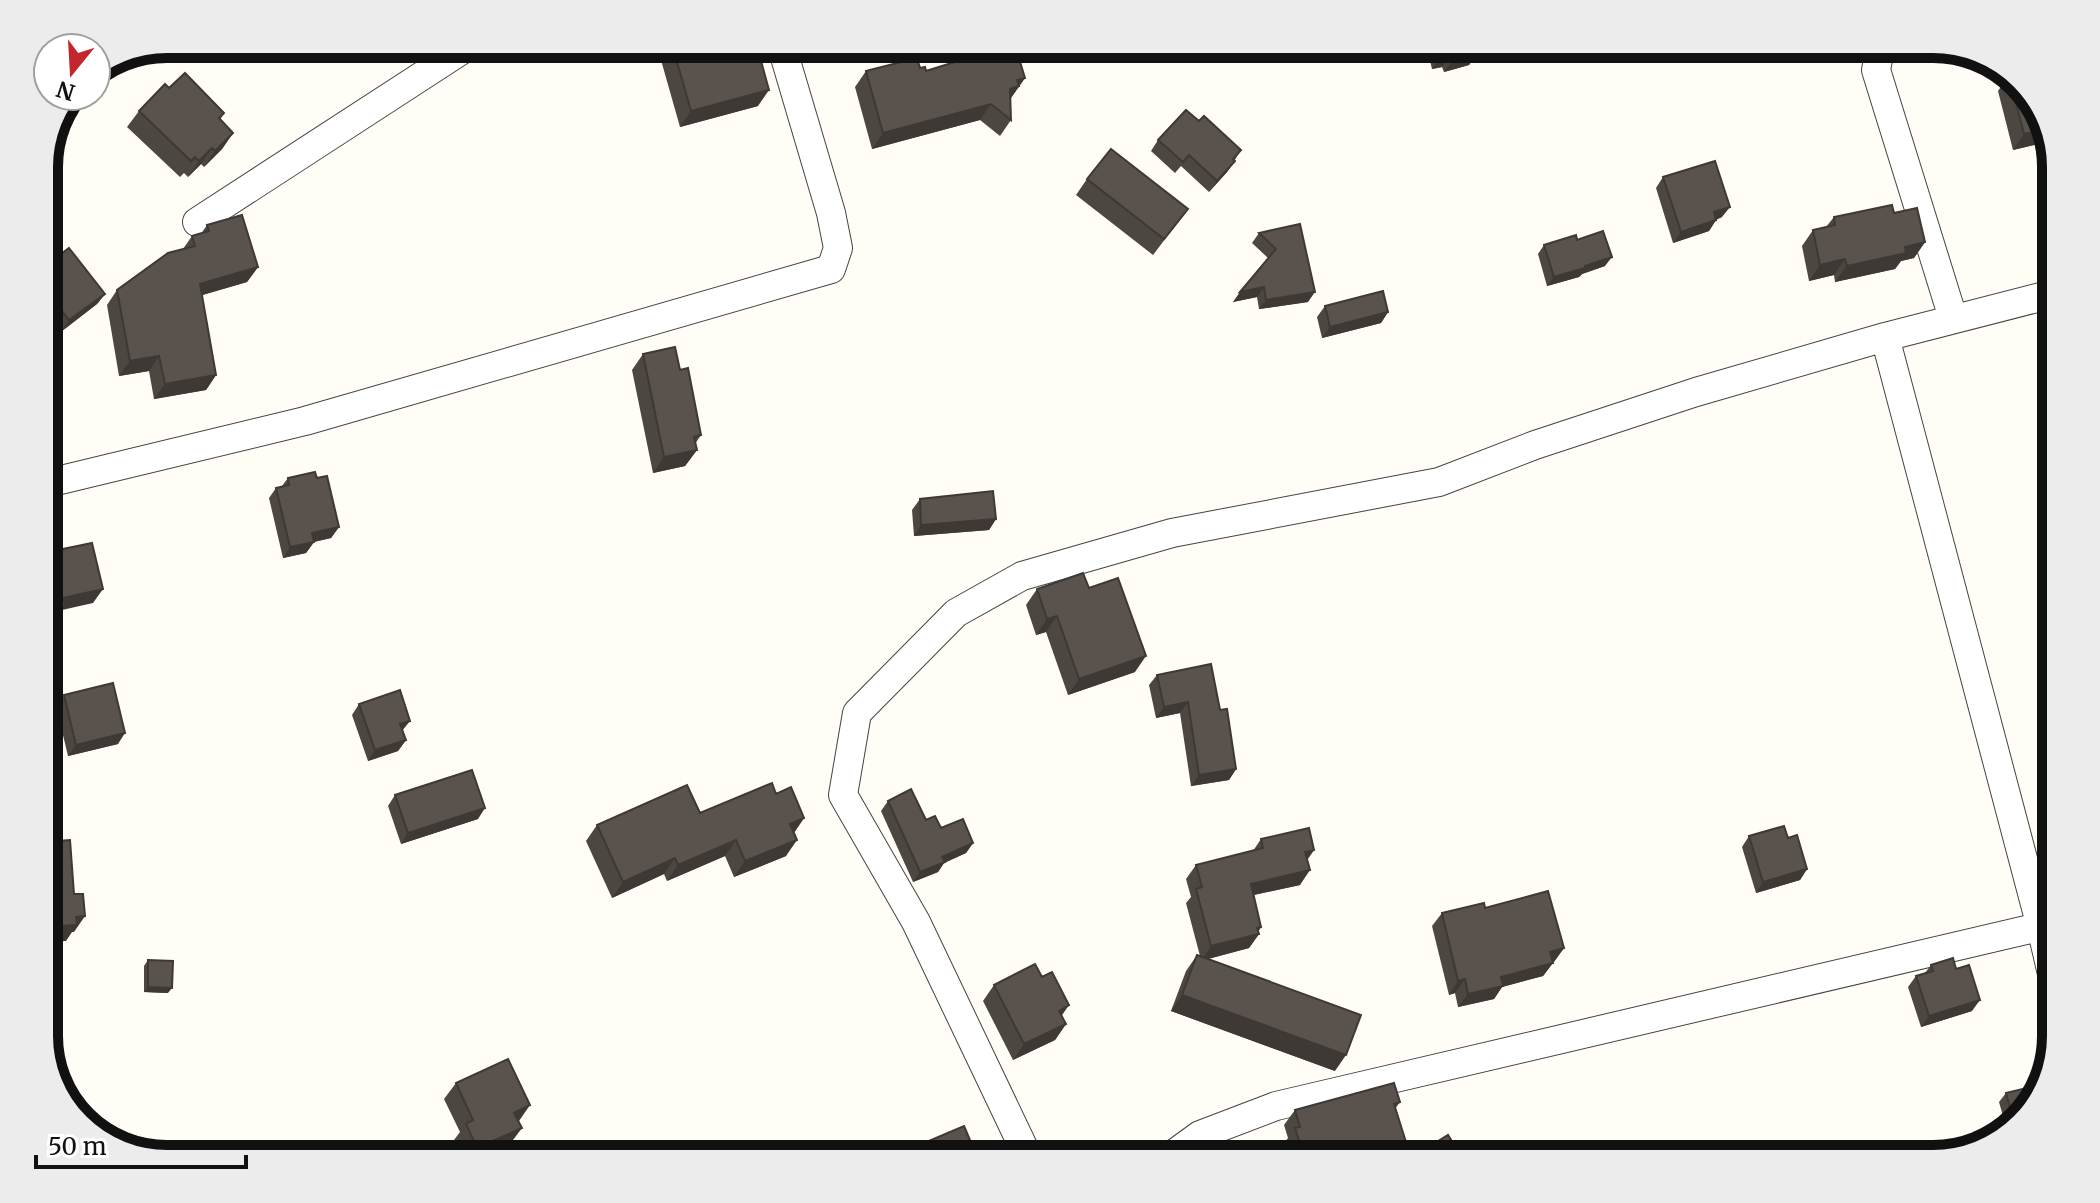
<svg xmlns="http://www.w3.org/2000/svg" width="2100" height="1203" viewBox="0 0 2100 1203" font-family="Merriweather,serif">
<rect width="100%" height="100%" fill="#fffdf5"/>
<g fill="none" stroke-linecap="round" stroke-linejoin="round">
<defs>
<path id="minor" d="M1885,44L1880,49L1876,70L1953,318
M197,222L471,44
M1885,337L2041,927L2056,991
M44,484L305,421L831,269L838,248L831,213L781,44
M1029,1159L916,922L843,795L857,713L956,613L1022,576L1172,533L1439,482L1535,445L1696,392L1885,337L2056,293
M1167,1159L1200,1135L1276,1106L2056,923"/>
</defs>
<use href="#minor" stroke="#444" stroke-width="30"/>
<use href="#minor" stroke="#fff" stroke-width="28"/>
</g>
<path fill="#4d4742" d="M665,44H749L751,52L758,106L680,127L659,53Z
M1426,44H1492V45L1484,56L1474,58L1469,65L1444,72L1442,67L1432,69Z
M1009,54L1025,78L1011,98V120L1000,136L980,120L872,149L855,87L866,71H926Z
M2009,75L2050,141L2013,150L1998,91Z
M169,88L224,113L220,120L233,133L222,149L204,167L201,164L188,177L184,173L180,177L127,127L139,111Z
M1199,121L1241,150L1227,172L1209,192L1181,166L1175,173L1151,151L1158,140Z
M1663,177L1722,217L1716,220L1709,231L1673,243L1656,188Z
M1087,179L1188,209L1153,255L1076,195Z
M1894,213L1925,242L1914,258L1901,261L1895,269L1835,282L1834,275L1809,281L1802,246L1813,230L1826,227L1834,217Z
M1300,224L1308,302L1259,309L1257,297L1233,302L1268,258L1252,243L1259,233Z
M207,225L258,267L247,282L202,295L216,375L206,390L154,399L149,371L119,376L107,305L117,290L183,249L192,236L201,234Z
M1577,240L1605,266L1582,274L1579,277L1547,286L1538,254L1544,245Z
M44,267L105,294L97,304L62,331L48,314L45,316L44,314Z
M1325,306L1388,312L1381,323L1322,338L1317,317Z
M643,354L680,370L701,435L695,444L697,450L685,466L653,473L632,370Z
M288,478L339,527L331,538L314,542L306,553L283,558L269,498L276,488L282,486Z
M920,499L996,519L989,530L914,536L912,510Z
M1089,588L1135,672L1068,695L1046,632L1036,635L1026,605L1037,589Z
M1157,675L1220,710L1236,769L1229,780L1191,786L1180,713L1156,718L1149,685Z
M64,695L118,744L68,756L56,706Z
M359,704L403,731L406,740L398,751L368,761L352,715Z
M776,794L804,818L794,833L786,856L734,877L725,856L667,881L664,874L612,898L586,841L597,825L700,813Z
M395,795L478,819L401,844L388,806Z
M888,801L941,828L973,843L966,853L944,863L938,872L913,882L881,811Z
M1749,836L1788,838L1807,869L1800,880L1756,893L1742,847Z
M1261,839L1314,850L1307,860L1300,885L1253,895L1261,927L1258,932L1259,934L1249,948L1207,959L1335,1071L1171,1011L1186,971L1197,955L1200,956L1186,903L1191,897L1186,879L1196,865L1253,851Z
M1485,908L1564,948L1543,976L1502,987L1494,999L1458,1007L1455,993L1449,995L1432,926L1442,913Z
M148,960L168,993L144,992V966Z
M1931,965L1972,1011L1921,1027L1908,987L1916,976L1925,973Z
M994,985L1066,1024L1055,1040L1013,1060L983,1001Z
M456,1083L519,1122L510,1144L477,1159H463L454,1140L460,1132L444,1099Z
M2006,1093L2040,1097L2007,1130L1999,1102Z
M1400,1102L1395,1109L1411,1158L1463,1159H1289L1284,1143L1288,1138L1284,1125L1295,1110Z"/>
<path fill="#3f3936" d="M1492,45L1484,56L1474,58L1469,65L1444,72L1452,61L1475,49Z
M1450,56L1442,67L1432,69L1440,58Z
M1025,78L1008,102L999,105L1017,80Z
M769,90L758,106L680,127L691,111Z
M991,104L980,120L872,149L883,133Z
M2047,129L2050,141L2013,150L2024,134Z
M233,133L222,149L204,167L215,151Z
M212,148L201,164L188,177L199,161Z
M1235,161L1227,172L1209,192L1217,181Z
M1730,207L1722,217L1706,223L1714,212Z
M1716,220L1709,231L1673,243L1681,232Z
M1925,242L1914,258L1901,261L1895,269L1835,282L1847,266L1905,247Z
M1612,257L1605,266L1582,274L1579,277L1547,286L1554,277Z
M1845,259L1834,275L1809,281L1820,265Z
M258,267L247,282L189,299L200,284Z
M1264,287L1257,297L1233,302L1240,292Z
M1315,292L1308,302L1259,309L1266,300Z
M105,294L97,304L62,331L69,320Z
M1388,312L1381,323L1322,338L1330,327Z
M159,356L149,371L119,376L130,361Z
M216,375L206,390L154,399L165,384Z
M697,450L685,466L653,473L664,457Z
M996,519L989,530L914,536L921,525Z
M339,527L331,538L304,544L312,533Z
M314,542L306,553L283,558L290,547Z
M103,589L93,603L62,610L55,620L44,623V611L63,598Z
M1057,616L1046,632L1036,635L1047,619Z
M1146,656L1135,672L1068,695L1079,679Z
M1188,702L1180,713L1156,718L1164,707Z
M410,721L402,731L400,724Z
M125,733L118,744L68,756L76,745Z
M406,740L398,751L368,761L375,750Z
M1236,769L1229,780L1191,786L1199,775Z
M485,808L478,819L401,844L408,833Z
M804,818L793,834L790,824Z
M736,840L725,856L667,881L678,865Z
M797,840L786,856L734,877L745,861Z
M973,843L966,853L944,863L938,872L913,882L920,872L942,857Z
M1314,850L1304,864L1305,852Z
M675,858L664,874L612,898L623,882Z
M1807,869L1800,880L1756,893L1763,882Z
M1310,870L1300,885L1240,898L1251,884Z
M85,916L74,932H72L66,941L44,942V927L76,917Z
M1261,927L1256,935L1259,934L1249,948L1201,961L1211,946Z
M1564,948L1554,962L1540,966L1550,952Z
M1553,963L1543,976L1502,987L1494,999L1458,1007L1468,994L1501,977Z
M1465,979L1455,993L1449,995L1458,981Z
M148,987L172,988L168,993L144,992Z
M1182,995L1346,1055L1335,1071L1171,1011Z
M1980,1000L1972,1011L1921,1027L1929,1016Z
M1069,1005L1058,1021L1059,1011Z
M1066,1024L1055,1040L1013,1060L1024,1044Z
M530,1105L519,1121L514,1113Z
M522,1128L510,1144L477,1159H470L477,1148Z"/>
<path fill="#5a524d" stroke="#3f3936" stroke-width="2" d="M672,44H749L751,52L758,50L769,90L691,111Z
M1436,44H1492V45L1475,49L1477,55L1452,61L1450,56L1440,58Z
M1006,46L1009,54L1017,52L1025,78L1017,80L1019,86L1010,89L1011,120L991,104L883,133L866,71L917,58L920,68L925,67L926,71Z
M185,73L224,113L219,118L233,133L215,151L212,148L199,161L195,157L191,161L139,111L165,84L169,88Z
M2009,75L2039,105L2047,129L2024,134Z
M1186,110L1199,121L1204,116L1241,150L1233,159L1235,161L1217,181L1189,155L1183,162L1158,140Z
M1111,149L1188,209L1164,239L1087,179Z
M1715,161L1730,207L1714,212L1716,220L1681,232L1663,177Z
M1892,205L1894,213L1917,208L1925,242L1905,247L1906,253L1847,266L1845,259L1820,265L1813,230L1835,225L1834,217Z
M242,215L258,267L200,284L216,375L165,384L159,356L130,361L117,290L168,253L195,246L192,236L209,231L207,225Z
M1300,224L1315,292L1266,300L1264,287L1240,292L1276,249L1259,233Z
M1603,231L1612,257L1585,266V268L1554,277L1544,245L1576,235L1577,240Z
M69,248L105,294L69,320L56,303L53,305L44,293V267Z
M1383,291L1388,312L1330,327L1325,306Z
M675,347L680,370L688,368L701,435L694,437L697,450L664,457L643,354Z
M315,472L317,478L327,476L339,527L312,533L314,542L290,547L276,488L289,485L288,478Z
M993,491L996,519L921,525L920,499Z
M92,543L103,589L63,598L65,606L44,611V548L52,547L53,551Z
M1083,573L1089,588L1118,578L1146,656L1079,679L1057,616L1047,619L1037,589Z
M1211,664L1220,710L1227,709L1236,769L1199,775L1188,702L1164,707L1157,675Z
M113,683L125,733L76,745L64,695Z
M400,690L410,721L400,724L406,740L375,750L359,704Z
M472,770L485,808L408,833L395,795Z
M772,783L776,794L791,787L804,818L790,824L797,840L745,861L736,840L678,865L675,858L623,882L597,825L687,785L700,813Z
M911,789L926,820L935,816L941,828L963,819L973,843L942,857L945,862L920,872L888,801Z
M1784,826L1788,838L1797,835L1807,869L1763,882L1749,836Z
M1309,828L1314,850L1305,852L1310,870L1251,884L1261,927L1257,928L1259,934L1211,946L1196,889L1202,887L1196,865L1263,848L1261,839Z
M70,840L74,894H83L85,916L76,917L77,925L44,927V842Z
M1548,891L1564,948L1550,952L1553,963L1501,977L1503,986L1468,994L1465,979L1458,981L1442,913L1484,903L1485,908Z
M1197,955L1361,1015L1346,1055L1182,995Z
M1953,958L1956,969L1969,965L1980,1000L1929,1016L1916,976L1933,971L1931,965Z
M148,960L173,961L172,988L148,987Z
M1035,964L1042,977L1052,972L1069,1005L1059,1011L1066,1024L1024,1044L994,985Z
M508,1059L530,1105L514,1113L522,1128L477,1148L466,1124L473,1120L456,1083Z
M1394,1083L1400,1102L1394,1104L1411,1158L1448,1135L1463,1159H1305L1295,1128L1300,1127L1295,1110Z
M2043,1084L2040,1097L2014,1123L2006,1093Z
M964,1126L978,1159H892L891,1157Z"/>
<path d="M0 0H2100V1203H0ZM167 58H1933A109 109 0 0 1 2042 167V1036A109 109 0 0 1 1933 1145H167A109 109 0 0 1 58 1036V167A109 109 0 0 1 167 58Z" fill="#ececec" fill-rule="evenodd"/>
<path fill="none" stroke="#111" stroke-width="10" d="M167 58H1933A109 109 0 0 1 2042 167V1036A109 109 0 0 1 1933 1145H167A109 109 0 0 1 58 1036V167A109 109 0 0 1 167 58Z"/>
<g transform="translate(72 72) rotate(198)"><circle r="38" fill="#ffffff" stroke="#a0a0a0" stroke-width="2"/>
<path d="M0-6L14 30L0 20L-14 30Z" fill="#c4262e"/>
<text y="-12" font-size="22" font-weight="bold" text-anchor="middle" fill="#111111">N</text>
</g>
<path d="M36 1155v12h210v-12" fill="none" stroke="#111111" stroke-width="4"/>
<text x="48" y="1155" font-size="24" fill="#111111" stroke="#ffffff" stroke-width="6" paint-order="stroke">50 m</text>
</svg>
